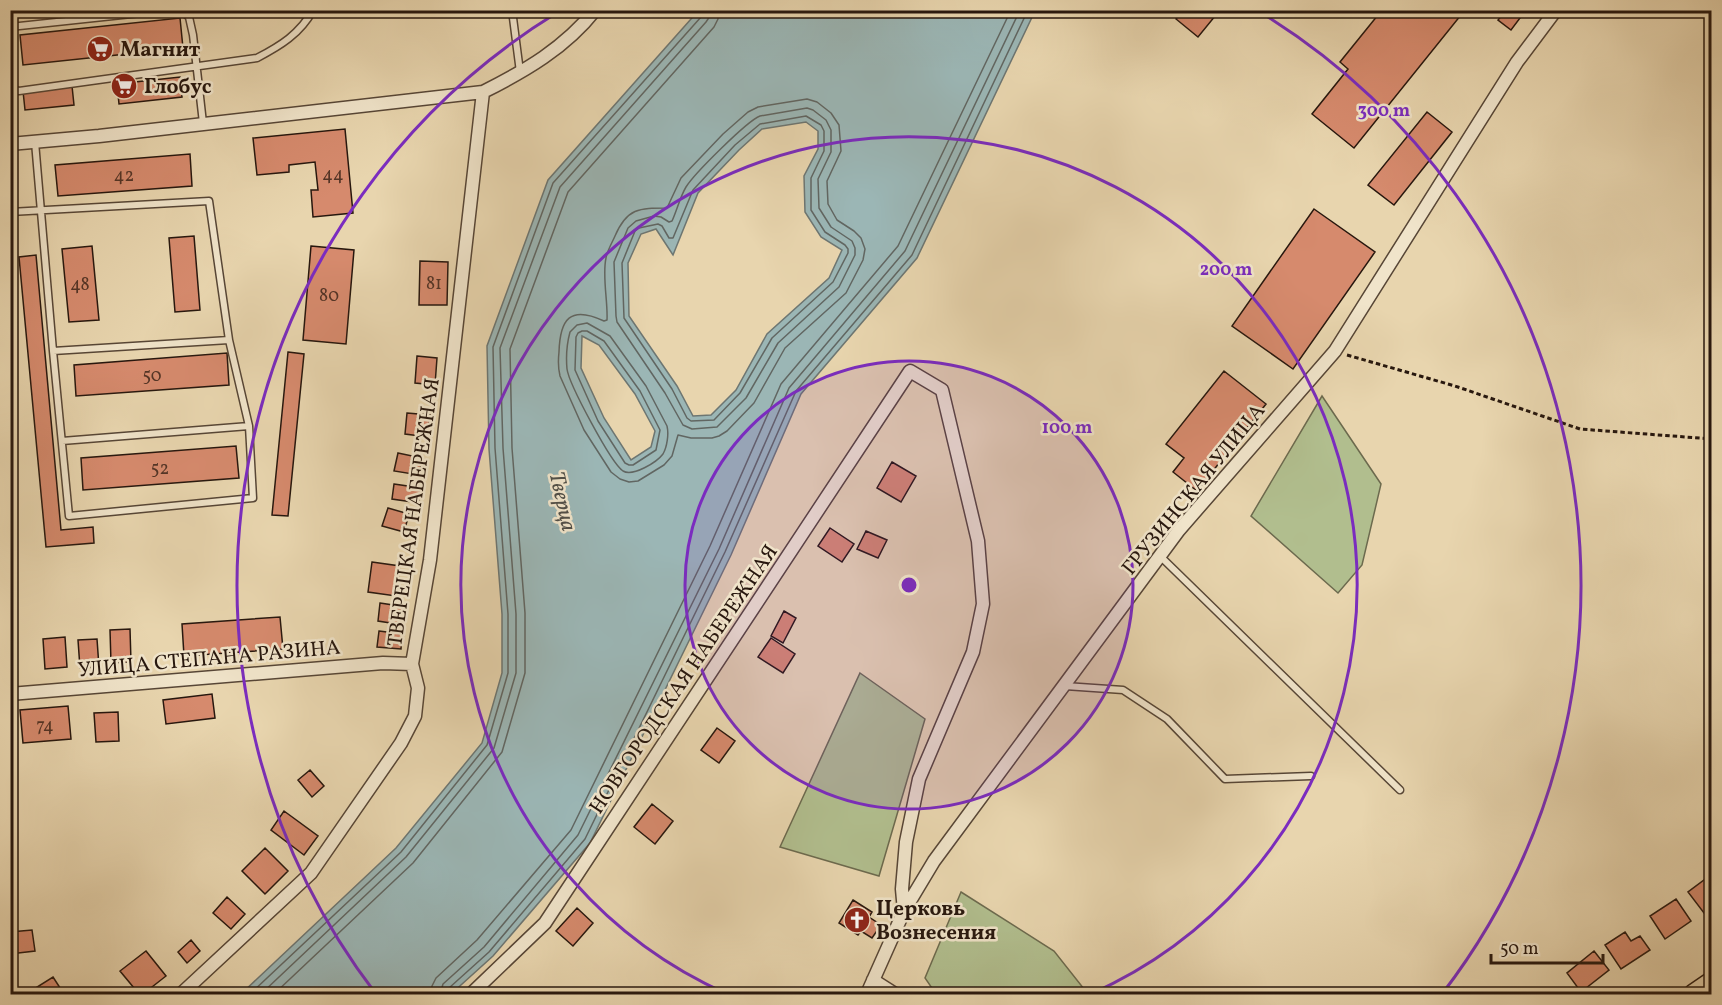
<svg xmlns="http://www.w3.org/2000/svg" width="1722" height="1005" viewBox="0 0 1722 1005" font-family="Vollkorn,serif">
<rect width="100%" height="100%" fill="#e8d5ae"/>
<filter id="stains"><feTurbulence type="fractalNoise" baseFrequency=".00333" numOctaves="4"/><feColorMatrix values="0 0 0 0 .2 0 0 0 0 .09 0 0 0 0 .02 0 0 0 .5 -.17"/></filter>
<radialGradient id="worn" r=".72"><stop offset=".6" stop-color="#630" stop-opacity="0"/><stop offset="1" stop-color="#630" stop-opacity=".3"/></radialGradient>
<path fill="#b1be8e" stroke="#6c6a4e" stroke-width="1.5" d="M1322,396L1381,484L1362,565L1338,593L1251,516Z
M860,673L925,719L879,876L780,847Z
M961,892L1054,951L1088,994H936L925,978Z"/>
<path fill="#9bb6b5" stroke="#6d7672" stroke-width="1.5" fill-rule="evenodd" d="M699,10L1035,11L917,258L801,394L731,555L590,843L493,956L451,994H241L396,848L482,743L502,673V614L489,449L487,346L548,180ZM806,122L818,131V149L804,176L805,212L821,237L842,250L829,278L767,334L736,390L711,415L693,416L677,386L629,316L628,263L641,234L656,229L673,255L698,193L739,150L762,129ZM582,336L599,345L635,394L655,431L651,447L631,460L604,418L581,368Z"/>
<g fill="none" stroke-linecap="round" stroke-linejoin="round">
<path stroke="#616662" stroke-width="1.5" d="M807,99L817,102L831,113L839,125L841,151L827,181L828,204L837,220L854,231L861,238L865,249L863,260L846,293L785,348L754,403L727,431L719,436L712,438H691L678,435L672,456L664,465L638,481L629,482L620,479L611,472L584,430L560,376C558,368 558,361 559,352C560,319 570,305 604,321L607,320C608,301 602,276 606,258C607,251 612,243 615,236C627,208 639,208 667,208L681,178L723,134L748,112L758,107Z
M807,108L813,110L826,120L831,130V152L818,179L819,208L831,227L852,241L855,248V255L839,287L778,343L746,398L717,427L692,429L683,425L665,393L617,322L616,316L614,262L628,228L636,221L654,216L661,217L669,222L672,221C677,210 680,197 686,187C694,174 747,121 760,116Z
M806,116L821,125L824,131V151L811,178V210L825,232L845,245L848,249V253L833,282L772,338L740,393L714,420L691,421L687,418L672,389L624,318L622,263L635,231L639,228L658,224L662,226L669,238H673L693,190L735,145L760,124Z
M587,323L610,336L646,386L667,426C669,434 667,447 663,454C657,462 633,477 623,471C611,463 569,384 567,369C566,358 567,343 570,332L577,325Z
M582,331H587L604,341L640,391L660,430L656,450L633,465H629L625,463L598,421L575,370L576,337L578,333Z
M250,994L401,852L487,745L508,673V614L495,448L493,347L553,183L701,17L703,10
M261,994L406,857L494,748L516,673V614L503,448L500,348L560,187L706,22L710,16V10
M274,994L413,863L502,752L525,673V613L512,448L510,349L568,192L714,27L718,19L719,10
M431,994L432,986L436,978L477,940L571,830L710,546L781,384L898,246L1011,10
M440,994L443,984L484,947L578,835L719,549L789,388L905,251L1020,10
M448,994L449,988L489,952L585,839L725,552L796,391L912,255L1028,10"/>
</g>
<path fill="#d68a6d" stroke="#27170e" stroke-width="1.5" d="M1183,10H1220L1198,37L1176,19Z
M1382,10H1465L1354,148L1312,114L1348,69L1340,62Z
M1506,10H1526L1511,30L1498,20Z
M180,18L183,48L23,65L20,35Z
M180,77L182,97L119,104L117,84Z
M72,86L74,105L25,110L23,91Z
M1427,112L1452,132L1394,205L1368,185Z
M345,129L353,213L313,217L311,190H318L315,162L289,165V172L257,175L253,138Z
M190,154L192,186L58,196L55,165Z
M1314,209L1375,252L1293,369L1232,326Z
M194,236L200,310L175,312L169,238Z
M92,246L99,320L69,322L62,249Z
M311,246L354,250L346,344L303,340Z
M36,255L61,530L93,527L94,543L46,547L19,257Z
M420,261L448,262L447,305H419Z
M288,352L304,354L288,516L272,515Z
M227,353L229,385L76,396L74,365Z
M417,356L437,358L435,385L415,383Z
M1224,371L1266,404L1197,491L1173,472L1184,458L1166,444Z
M407,413L430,415L428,437L405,434Z
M236,446L239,478L83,490L81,458Z
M398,453L422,458L419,475L394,471Z
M892,462L916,476L901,502L877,488Z
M394,484L421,488L419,503L392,499Z
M388,508L409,514L404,532L382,526Z
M830,528L854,544L842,562L818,546Z
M866,531L887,540L878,558L857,549Z
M372,562L400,566L396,596L368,592Z
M380,603L406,607L403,625L378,621Z
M784,611L796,618L783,643L771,636Z
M280,617L283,649L184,656L182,624Z
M130,629L131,662L111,663L110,630Z
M379,631L402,634L401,649L377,647Z
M65,637L67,667L45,669L43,639Z
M771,638L795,654L783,673L758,657Z
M97,639L99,667L80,668L78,640Z
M212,694L215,718L166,724L163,700Z
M68,706L71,739L23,743L20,710Z
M118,712L119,741L96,742L94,713Z
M717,728L735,741L719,763L701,750Z
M310,770L324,786L312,797L298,780Z
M652,804L673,821L655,844L634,827Z
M284,811L318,836L304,855L271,830Z
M10,836H16L17,853L10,854Z
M265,848L288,871L265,894L242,871Z
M1712,874V907L1704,913L1688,892Z
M227,897L245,914L231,929L213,913Z
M1676,899L1691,921L1665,939L1650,916Z
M853,900L872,912L869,917L881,925L872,938L861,931L858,935L839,923Z
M577,908L593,923L573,946L556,931Z
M32,930L35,951L10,954V932Z
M1625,932L1631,941L1640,936L1650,950L1621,969L1605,945Z
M191,940L200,951L187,963L178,952Z
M146,951L166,976L143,994H139L120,971Z
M1594,951L1609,970L1581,992L1567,973Z
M53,977L64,994H26Z"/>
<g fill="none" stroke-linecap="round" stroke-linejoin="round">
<defs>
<path id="lane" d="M177,10L184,13L189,17L193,35L203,123
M512,10L520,72
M10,27L169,10
M10,89L19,91L257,58C280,46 300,34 313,10
M35,142L53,351L69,516L253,498L249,426L229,340
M10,212L209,201L229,340L53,351
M62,441L249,426
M1160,556L1400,790
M1065,686L1123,690L1167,719L1225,779L1311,776"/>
<path id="street" d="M10,144L99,136L483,92C525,71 565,48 595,10
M10,694L383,663L412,664
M873,980L895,994
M181,994L311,873L401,743L415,716L418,688L412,664L430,560L483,92
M471,994L545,923L910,371L942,390L978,541L983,604L973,652L919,779L906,842L902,889L904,911
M867,994L904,911L934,861L1179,530L1335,351L1517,62L1556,10"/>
<path id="primary" d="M1693,994L1712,981"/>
</defs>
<use href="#lane" stroke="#574636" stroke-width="9"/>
<use href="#street" stroke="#574636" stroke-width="15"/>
<use href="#primary" stroke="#27170e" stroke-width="21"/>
<path stroke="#27170e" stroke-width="3" stroke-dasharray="4.5 3" stroke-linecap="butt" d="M1347,355L1455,386L1580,429L1712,439"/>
<use href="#lane" stroke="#f0e4ca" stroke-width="6"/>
<use href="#street" stroke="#f0e4ca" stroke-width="12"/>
<use href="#primary" stroke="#e8d5ae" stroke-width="18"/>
</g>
<circle cx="909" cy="585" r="224" fill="#7b2cbf" fill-opacity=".12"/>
<g fill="none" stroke="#7b2cbf" stroke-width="3">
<circle cx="909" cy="585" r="224"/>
<path d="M727 994A448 448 0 1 1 1091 994"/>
<path d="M376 994A672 672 0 0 1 558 12M1260 12A672 672 0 0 1 1442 994"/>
</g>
<defs>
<symbol id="supermarket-disc" viewBox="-11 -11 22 22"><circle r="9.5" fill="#8f2418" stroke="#f0e4ca"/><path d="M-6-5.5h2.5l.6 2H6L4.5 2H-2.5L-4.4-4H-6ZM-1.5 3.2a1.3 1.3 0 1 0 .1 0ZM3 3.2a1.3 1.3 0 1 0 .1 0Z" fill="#fff"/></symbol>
<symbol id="church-disc" viewBox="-11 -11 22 22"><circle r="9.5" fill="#8f2418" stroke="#f0e4ca"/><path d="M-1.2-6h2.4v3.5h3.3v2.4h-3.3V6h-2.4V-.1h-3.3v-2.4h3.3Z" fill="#fff"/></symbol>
</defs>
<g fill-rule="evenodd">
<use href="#supermarket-disc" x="85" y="34" width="30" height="30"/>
<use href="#supermarket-disc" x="109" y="71" width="30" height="30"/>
<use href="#church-disc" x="842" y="905" width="30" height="30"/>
</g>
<g text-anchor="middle" stroke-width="5" stroke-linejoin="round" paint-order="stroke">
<g font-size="18" fill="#533426">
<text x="333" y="180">44</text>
<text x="124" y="181">42</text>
<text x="434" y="289">81</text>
<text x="80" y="290">48</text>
<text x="329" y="301">80</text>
<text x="152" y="381">50</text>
<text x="160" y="474">52</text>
<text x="45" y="731">74</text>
</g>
<g font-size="21" font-weight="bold" fill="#27170e" stroke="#f0e4ca" text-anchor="start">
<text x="120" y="56">Магнит</text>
<text x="144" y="93">Глобус</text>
<text x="876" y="915">Церковь<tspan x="876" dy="24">Вознесения</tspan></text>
</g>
<g font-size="21" fill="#27170e" stroke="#f0e4ca">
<text transform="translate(1193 489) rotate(-51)" y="7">ГРУЗИНСКАЯ УЛИЦА</text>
<text transform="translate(413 512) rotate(-82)" y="7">ТВЕРЕЦКАЯ НАБЕРЕЖНАЯ</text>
<text transform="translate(209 658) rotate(-5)" y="7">УЛИЦА СТЕПАНА РАЗИНА</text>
<text transform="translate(683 679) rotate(-56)" y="7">НОВГОРОДСКАЯ НАБЕРЕЖНАЯ</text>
</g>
<g font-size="22" font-style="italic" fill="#504f48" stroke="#f0e4ca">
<text transform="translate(564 501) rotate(77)" y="8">Тверца</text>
</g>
</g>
<circle cx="909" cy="585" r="9" fill="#7b2cbf" stroke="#f0e4ca" stroke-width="3"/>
<g font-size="18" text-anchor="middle" font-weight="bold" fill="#7b2cbf" stroke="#f0e4ca" stroke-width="5" stroke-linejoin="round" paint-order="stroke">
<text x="1384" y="116">300 m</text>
<text x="1226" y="275">200 m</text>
<text x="1067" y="433">100 m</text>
</g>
<rect width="1722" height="1005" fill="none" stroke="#e8d5ae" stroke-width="36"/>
<rect x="12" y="12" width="1698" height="981" fill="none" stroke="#27170e" stroke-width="3"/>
<rect x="18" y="18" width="1686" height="969" fill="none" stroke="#27170e" stroke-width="1.5"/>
<path d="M1491 954v9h112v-9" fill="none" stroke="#27170e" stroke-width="3"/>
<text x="1500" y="954" font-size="18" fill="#27170e" stroke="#f0e4ca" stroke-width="4.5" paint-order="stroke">50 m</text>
<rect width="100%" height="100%" filter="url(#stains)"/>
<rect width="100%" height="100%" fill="url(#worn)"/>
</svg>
